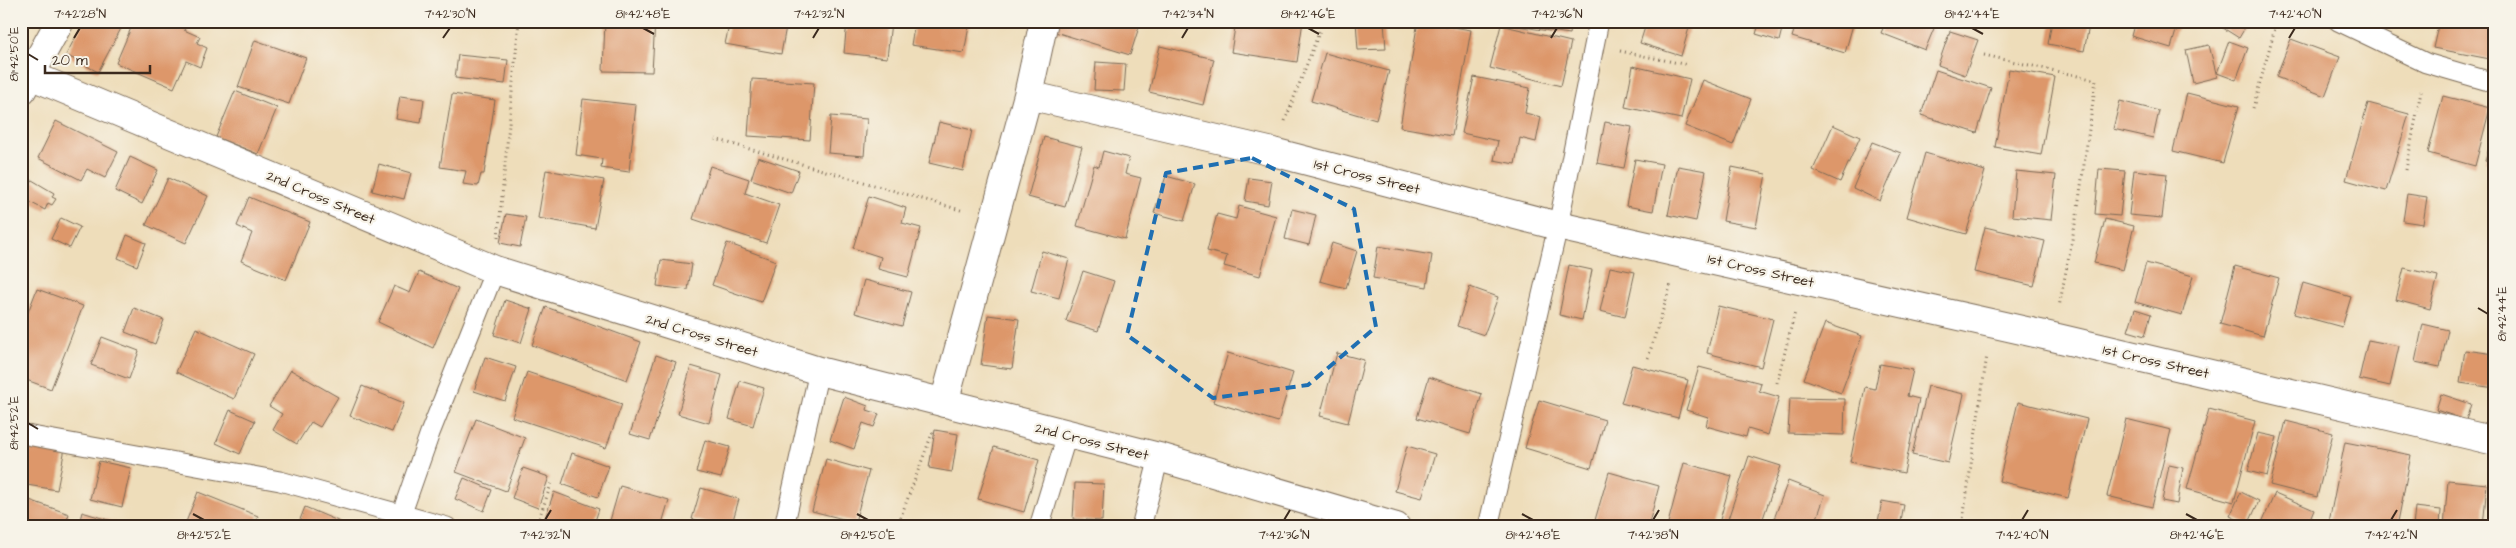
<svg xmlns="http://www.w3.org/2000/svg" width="2516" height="548" viewBox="0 0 2516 548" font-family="'Architects Daughter',sans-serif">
<rect width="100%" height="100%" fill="#f7f3e8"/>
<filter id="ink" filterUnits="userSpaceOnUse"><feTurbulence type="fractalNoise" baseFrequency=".02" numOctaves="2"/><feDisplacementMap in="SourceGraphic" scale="10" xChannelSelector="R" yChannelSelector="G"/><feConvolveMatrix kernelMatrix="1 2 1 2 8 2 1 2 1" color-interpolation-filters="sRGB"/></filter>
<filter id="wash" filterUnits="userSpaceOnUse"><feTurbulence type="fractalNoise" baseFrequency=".0096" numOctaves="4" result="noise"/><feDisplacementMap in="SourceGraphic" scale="20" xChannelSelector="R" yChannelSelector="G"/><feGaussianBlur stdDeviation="1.12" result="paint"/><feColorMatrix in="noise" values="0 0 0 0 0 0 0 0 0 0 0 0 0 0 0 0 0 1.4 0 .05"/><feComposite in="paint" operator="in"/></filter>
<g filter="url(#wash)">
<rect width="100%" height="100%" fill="#eeddba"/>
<g id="blocks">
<path fill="#dd976b" d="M84,21H125L98,72L66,55Z
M134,21H178L187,25L184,30L200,37L197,43L207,48L200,67L186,61L174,88L116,63Z
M605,21H655L652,72L603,71Z
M730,21H787L781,54L725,44Z
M847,21L891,22L887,58L844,53Z
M915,21H970L964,53L911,45Z
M1055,21H1141L1130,55L1052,31Z
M1236,21H1303L1297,62L1231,52Z
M1356,21H1384L1386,49L1358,50Z
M1418,21L1471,30L1452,136L1400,127Z
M1517,21H1572L1570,34L1516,26Z
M1647,21H1691L1681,56L1640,43Z
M1760,21H1784L1779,41L1756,34Z
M1797,21H1854L1845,53L1792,37Z
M1886,21H1937L1925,50L1881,33Z
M2052,21H2090L2084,51L2048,44Z
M2135,21H2179L2171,48L2131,36Z
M2212,21H2249L2239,38Z
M2439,21H2495V60L2433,48Z
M1501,25L1571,42L1561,86L1490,68Z
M1950,31L1978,40L1965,75L1938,65Z
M2291,39L2340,57L2325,96L2276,77Z
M255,40L306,58L289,104L238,87Z
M2229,41L2248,48L2236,80L2217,73Z
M2209,45L2217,77L2193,83L2186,50Z
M1160,46L1214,59L1203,105L1149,92Z
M1325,53L1389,71L1376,120L1311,101Z
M458,55L508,60L505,84L455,78Z
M1096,62L1126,64L1124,91L1094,90Z
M1633,66L1690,79L1681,119L1625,107Z
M2009,69L2055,77L2041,155L1995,147Z
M1936,70L1991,88L1977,133L1921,115Z
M1474,77L1530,88L1525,113L1541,117L1536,142L1520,138L1515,164L1494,160L1498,141L1462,133Z
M752,79L814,83L810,140L748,136Z
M1703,80L1751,99L1733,145L1685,126Z
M235,91L277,108L258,154L216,137Z
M2187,93L2239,106L2223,163L2173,151Z
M452,94L495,100L484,174H481L478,186L463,184L466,171L440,167Z
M400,96L424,99L421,123L396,119Z
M2443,96L2490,108L2475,166L2428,153Z
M583,99L636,105L629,172L601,168L602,159L576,155Z
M2120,101L2159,111L2153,138L2113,129Z
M2368,103L2409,114L2386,191L2346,180Z
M831,116L867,119L864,156L828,153Z
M56,121L118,152L105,178L87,169L81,180L38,158Z
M939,122L972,130L963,171L929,163Z
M1605,122L1632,127L1624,168L1597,163Z
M1833,125L1860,137L1840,182L1813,170Z
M2494,132H2495V164L2485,161Z
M1044,137L1082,147L1065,207L1028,197Z
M1872,142L1901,153L1880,201L1853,188Z
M1103,151L1129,158L1125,174L1141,178L1125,239L1077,226L1094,165L1099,167Z
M1925,153L1985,171L1966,234L1907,217Z
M130,157L158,170L142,204L115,191Z
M758,157L799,171L791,193L751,179Z
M1635,159L1662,164L1653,211L1626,206Z
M379,164L411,173L404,199L372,191Z
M710,166L749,179L745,193L779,205L766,243L693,219Z
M1678,166L1706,171L1696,221L1668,215Z
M1732,167L1766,174L1756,227L1723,221Z
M2099,169L2125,171L2120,216L2095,214Z
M546,170L604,180L595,228L538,218Z
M2134,170L2167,174L2162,218L2129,215Z
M2016,171L2056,175L2051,220L2012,216Z
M1166,176L1195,184L1184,221L1154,213Z
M168,178L208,196L186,243L146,225Z
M1249,178L1272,181L1268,205L1245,201Z
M32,180L54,193L52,197L56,199L52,205L48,203L45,210L22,198Z
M2407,194L2427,197L2423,224L2403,221Z
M869,196L906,208L902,223L921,228L908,277L878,269L881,257L853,248Z
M249,197L310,222L286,280L241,261L252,233L237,226Z
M1239,206L1276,216L1260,276L1224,266L1227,256L1207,251L1217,214L1236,219Z
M1292,209L1316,215L1309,245L1285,239Z
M506,214L526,217L520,247L500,243Z
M61,218L80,227L70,248L51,239Z
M2105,219L2134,226L2123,270L2094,263Z
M1985,227L2045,241L2034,286L1974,272Z
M127,235L146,243L137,266L118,258Z
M727,243L776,261L761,302L712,285Z
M1332,243L1357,251L1346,288L1320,281Z
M1378,246L1432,255L1427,287L1373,278Z
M1042,251L1069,259L1059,298L1031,291Z
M661,260L692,264L688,290L657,286Z
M2146,263L2193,276L2182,315L2135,302Z
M1569,265L1592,270L1582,320L1559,315Z
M2235,266L2279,278L2263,336L2220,324Z
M1610,267L1635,272L1625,317L1600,311Z
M2404,268L2438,276L2430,309L2396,300Z
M1083,271L1114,281L1098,331L1066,321Z
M419,272L458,289L433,348L378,322L394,286L410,293Z
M864,280L911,292L902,326L855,313Z
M2303,283L2351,297L2342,327L2294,314Z
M1470,287L1498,297L1484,335L1457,326Z
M37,289L83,306L51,389L21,378V330Z
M505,300L532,309L521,343L494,335Z
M1718,306L1773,319L1761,367L1707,353Z
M546,307L641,342L627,380L532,345Z
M134,308L164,320L155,344L125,332Z
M2135,309L2151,314L2145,336L2128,331Z
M988,315L1019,319L1012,369L981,365Z
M1825,323L1862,336L1841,393L1804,379Z
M2423,324L2448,330L2440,367L2415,362Z
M196,328L254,354L234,399L176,372Z
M102,337L139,351L129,379L91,365Z
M2368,340L2399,346L2390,386L2359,379Z
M2465,350L2495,354V388L2460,383Z
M1228,353L1293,373L1278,422L1213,402Z
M1337,353L1364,360L1348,423L1320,416Z
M656,355L676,362L650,440L630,434Z
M485,357L516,367L505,401L474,391Z
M1880,364L1913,370L1907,396L1919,399L1904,473L1850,462L1865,387L1875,389Z
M1632,365L1688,380L1678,418L1621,403Z
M691,366L722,375L709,423L678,414Z
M1699,367L1761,383L1759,391L1779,397L1768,435L1748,429L1746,437L1706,426L1708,417L1686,410Z
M291,370L338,397L320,427L311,422L297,444L273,430L282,414L269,406Z
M527,372L622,404L606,448L512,417Z
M1429,377L1482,394L1470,434L1417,418Z
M740,381L764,388L753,426L729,419Z
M362,386L404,403L392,432L350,416Z
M1928,386L1964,394L1948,463L1912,455Z
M2441,394L2471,404L2466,420L2436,410Z
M844,397L868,406L867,410L879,414L874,427L863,423L854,449L830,440Z
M1790,398L1845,399L1844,435L1788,433Z
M1539,400L1605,420L1591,468L1525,448Z
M2018,402L2087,419L2068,498L1999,481Z
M2209,409L2255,421L2234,502L2187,489Z
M230,410L255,421L240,454L216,443Z
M476,419L525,438L506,491L456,472Z
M2126,419L2171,430L2152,507L2107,496Z
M2286,421L2333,433L2317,497L2270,485Z
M935,430L958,434L952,472L929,468Z
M2258,433L2277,437L2267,476L2248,471Z
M705,440L730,447L721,478L696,472Z
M21,441L65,448L57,490L21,484Z
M2345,442L2411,455L2397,527H2328Z
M1407,446L1435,454L1422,498L1395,491Z
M994,447L1039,460L1024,512L978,499Z
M572,453L609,466L598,497L562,484Z
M1749,456L1781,466L1760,527H1732L1726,525Z
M826,459L869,471L855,522L812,511Z
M99,461L131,468L122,507L90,499Z
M1684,463L1732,476L1718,527H1667Z
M2169,465L2183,468L2177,504L2162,501Z
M523,468L549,477L538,508L512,498Z
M1609,472L1659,486L1648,527H1593Z
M464,478L492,490L484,511L455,499Z
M2448,480L2487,484L2483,527H2444Z
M1788,481L1825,495L1814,527H1771Z
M1075,483L1104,484L1102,521L1073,519Z
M620,486L669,500L661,527H619L609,524Z
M701,488L739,499L731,527H722L692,519Z
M198,492L258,516L254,527H184Z
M554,492L599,509L593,527H542Z
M2241,492L2259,501L2248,525L2230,516Z
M2275,493L2314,510L2307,527H2260Z
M21,497L69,514L64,527H21Z
M1882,501L1904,505L1900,527H1877Z
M305,507L352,527H297Z
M2415,507L2441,510L2440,527H2413Z
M82,512L128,526V527H78Z"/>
</g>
</g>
<g filter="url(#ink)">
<use href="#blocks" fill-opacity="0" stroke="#7a6955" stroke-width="1"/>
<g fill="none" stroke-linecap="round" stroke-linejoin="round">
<defs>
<path id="lane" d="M2338,21L2426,63L2495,83
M21,434L280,481L447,527
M397,527L430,433L495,270
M784,527L819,371
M1039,527L1067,435
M1141,527L1159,457
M1488,527L1558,226L1599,21"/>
<path id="street" d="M30,75L495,270L819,371L1159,457L1396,527
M22,90L60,21
M1028,95L1273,152L1558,226L2053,337L2495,441
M944,403L1028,95L1044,21"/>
</defs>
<use href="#lane" stroke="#7a6955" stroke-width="21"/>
<use href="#street" stroke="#7a6955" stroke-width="30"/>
<path stroke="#7a6955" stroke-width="3" stroke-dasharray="1 4" stroke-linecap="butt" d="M1620,51L1688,65
M1984,55L2096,80L2077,214L2059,307
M2253,108L2277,21
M1285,121L1320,30
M715,139L964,211
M2406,170L2421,91
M498,237L519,21
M1648,358L1671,284
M1777,383L1795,312
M536,527L552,482
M897,527L933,431
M1974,527L1963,520L1987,355"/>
<use href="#lane" stroke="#fff" stroke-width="19"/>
<use href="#street" stroke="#fff" stroke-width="28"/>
</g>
</g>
<path fill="none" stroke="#1f6fb2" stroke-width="4" stroke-dasharray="10 6" stroke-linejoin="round" d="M1252,158L1354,209L1376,327L1308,385L1213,398L1127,335L1166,173Z"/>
<path fill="none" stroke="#3b2a1e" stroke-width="2" d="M643,28L654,34M1308,28L1319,34M1972,28L1983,34M74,38L80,28M443,38L450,28M813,38L819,28M1182,38L1188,28M1551,38L1557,28M2289,38L2295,28M28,54L38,60M2478,308L2488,314M28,423L38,429M193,514L204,520M857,514L868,520M1522,514L1533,520M2186,514L2197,520M545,520L551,510M1284,520L1290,510M1653,520L1659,510M2022,520L2028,510M2391,520L2397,510"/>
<g text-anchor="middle" stroke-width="4.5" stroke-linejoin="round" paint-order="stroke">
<g font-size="14" fill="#3b2a1e" stroke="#f7f3e8">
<text transform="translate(1367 176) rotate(14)" y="5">1st Cross Street</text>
<text transform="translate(321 197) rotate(23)" y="5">2nd Cross Street</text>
<text transform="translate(1761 270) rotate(13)" y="5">1st Cross Street</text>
<text transform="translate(702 335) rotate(17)" y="5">2nd Cross Street</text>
<text transform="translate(2156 361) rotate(13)" y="5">1st Cross Street</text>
<text transform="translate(1092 441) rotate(14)" y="5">2nd Cross Street</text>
</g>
</g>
<rect width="2516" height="548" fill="none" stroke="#f7f3e8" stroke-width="55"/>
<path d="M45 65v8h105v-8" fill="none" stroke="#3b2a1e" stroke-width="2.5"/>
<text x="52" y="65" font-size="15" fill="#3b2a1e" stroke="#f7f3e8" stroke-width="4" paint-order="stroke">20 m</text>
<rect x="28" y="28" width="2460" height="492" fill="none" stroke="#3b2a1e" stroke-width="2"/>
<g font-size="12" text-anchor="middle" fill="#3b2a1e">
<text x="80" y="18">7°42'28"N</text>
<text x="450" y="18">7°42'30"N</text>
<text x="643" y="18">81°42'48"E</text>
<text x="819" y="18">7°42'32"N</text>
<text x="1188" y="18">7°42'34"N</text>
<text x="1308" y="18">81°42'46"E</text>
<text x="1557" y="18">7°42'36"N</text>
<text x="1972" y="18">81°42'44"E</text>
<text x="2295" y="18">7°42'40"N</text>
<text transform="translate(14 54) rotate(-90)" y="4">81°42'50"E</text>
<text transform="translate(2502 314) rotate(-90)" y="4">81°42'44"E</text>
<text transform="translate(14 423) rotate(-90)" y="4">81°42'52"E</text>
<text x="204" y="539">81°42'52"E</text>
<text x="545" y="539">7°42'32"N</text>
<text x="868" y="539">81°42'50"E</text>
<text x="1284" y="539">7°42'36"N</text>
<text x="1533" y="539">81°42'48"E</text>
<text x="1653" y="539">7°42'38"N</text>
<text x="2022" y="539">7°42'40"N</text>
<text x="2197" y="539">81°42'46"E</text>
<text x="2391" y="539">7°42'42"N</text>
</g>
</svg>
